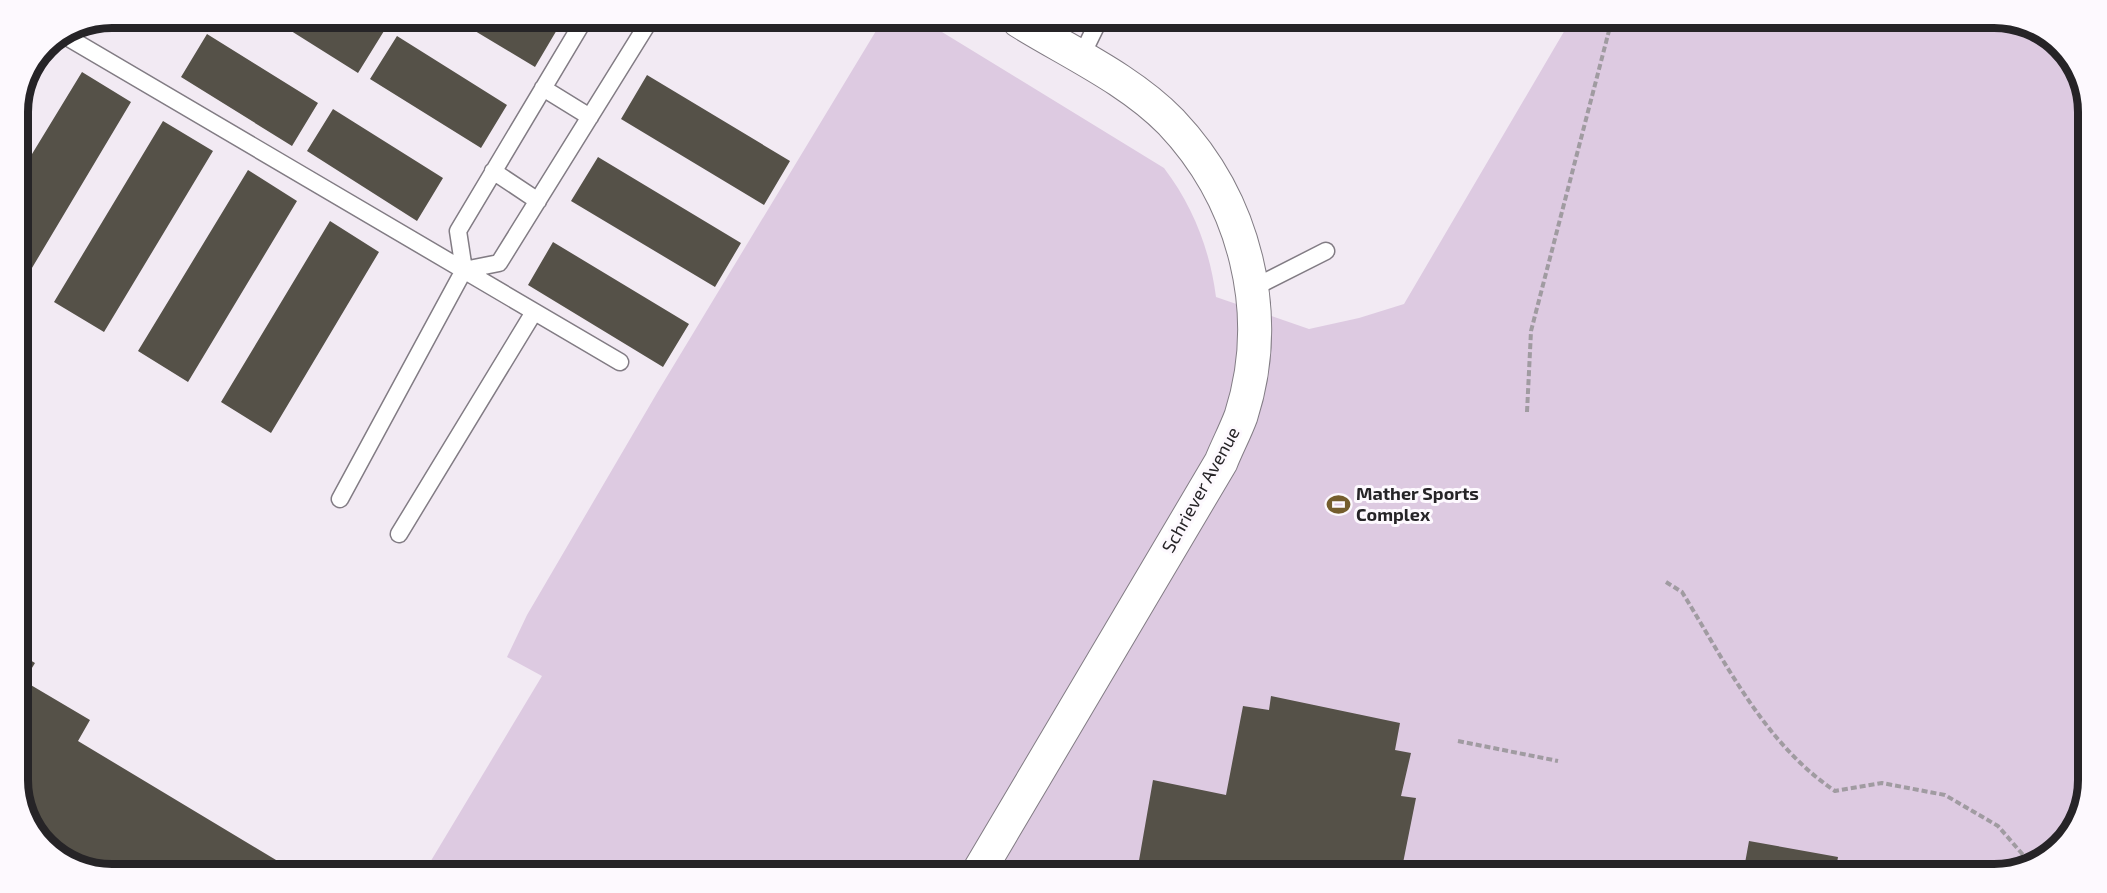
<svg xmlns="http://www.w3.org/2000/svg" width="2107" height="893" viewBox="0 0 2107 893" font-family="'Exo 2',sans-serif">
<rect width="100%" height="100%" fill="#f2eaf3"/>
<path fill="#ddcae1" d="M882,21H924L1164,168C1193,206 1210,250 1216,297L1309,329L1359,318L1404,304L1569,23L2031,25L2073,60L2089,106L2082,817L2047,859L1995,875L426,869L542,676L507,657L527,615L657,393Z"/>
<path fill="#555148" d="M294,19H366L384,31L358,73L288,29Z
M455,19L555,20L561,23L535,67Z
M207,34L318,103L292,146L181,77Z
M397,36L507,105L481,148L370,79Z
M82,72L131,102L23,283L18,280V177Z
M647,75L790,161L764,205L621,119Z
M333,109L443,178L417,221L307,151Z
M163,121L213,151L104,332L54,302Z
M598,157L741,243L715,287L571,201Z
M248,170L297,201L188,382L138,351Z
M330,221L379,252L271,433L221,402Z
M553,242L689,324L663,367L528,285Z
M18,653L35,663L24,681L90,720L78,741L291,869L76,868L37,838L18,787Z
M1271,696L1400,723L1395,750L1411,753L1401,796L1416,798L1401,873L1137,872L1153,780L1226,795L1243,706L1269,710Z
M1749,841L1838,857L1835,874H1743Z"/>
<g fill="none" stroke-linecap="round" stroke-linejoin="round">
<defs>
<path id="lane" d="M67,37L620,362
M1080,59L1098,22
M543,88L590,117
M493,171L538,201
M464,270L499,263L650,20
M1253,288L1326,251
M340,499L464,270L458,231L584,20
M399,534L534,312"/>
<path id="secondary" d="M979,871L1221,462C1227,447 1235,432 1241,416C1274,313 1245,200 1171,122C1129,79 1069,52 1019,21"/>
</defs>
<use href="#lane" stroke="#827c84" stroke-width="19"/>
<use href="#secondary" stroke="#827c84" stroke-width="35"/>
<path stroke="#a09ba1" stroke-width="4" stroke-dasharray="6 3" stroke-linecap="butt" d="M1527,412L1531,331L1611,23
M1666,582L1682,592C1726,663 1764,743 1835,791L1882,783L1945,795L1998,826L2031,864
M1458,741L1558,761"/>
<use href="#lane" stroke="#fff" stroke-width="16"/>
<use href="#secondary" stroke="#fff" stroke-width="33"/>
</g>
<defs>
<symbol id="stadium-bare" viewBox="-9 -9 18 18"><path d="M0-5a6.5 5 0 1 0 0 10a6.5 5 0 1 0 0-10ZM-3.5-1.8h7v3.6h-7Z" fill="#745d2d" stroke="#fdf9fe" stroke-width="2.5" paint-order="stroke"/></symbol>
</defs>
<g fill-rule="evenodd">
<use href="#stadium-bare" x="1322" y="488" width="33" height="33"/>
</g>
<g text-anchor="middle" stroke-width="6" stroke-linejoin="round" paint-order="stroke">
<g font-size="18" fill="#262427" stroke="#fdf9fe">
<text transform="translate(1201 490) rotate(-61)" y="6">Schriever Avenue</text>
</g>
<g font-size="18" font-weight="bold" fill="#262427" stroke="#fdf9fe" text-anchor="start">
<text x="1356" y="500">Mather Sports<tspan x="1356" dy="21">Complex</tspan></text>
</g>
</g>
<path d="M0 0H2107V893H0ZM112 28H1994A84 84 0 0 1 2078 112V780A84 84 0 0 1 1994 864H112A84 84 0 0 1 28 780V112A84 84 0 0 1 112 28Z" fill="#fdf9fe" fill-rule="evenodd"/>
<path fill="none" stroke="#262427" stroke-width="8" d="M112 28H1994A84 84 0 0 1 2078 112V780A84 84 0 0 1 1994 864H112A84 84 0 0 1 28 780V112A84 84 0 0 1 112 28Z"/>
</svg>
